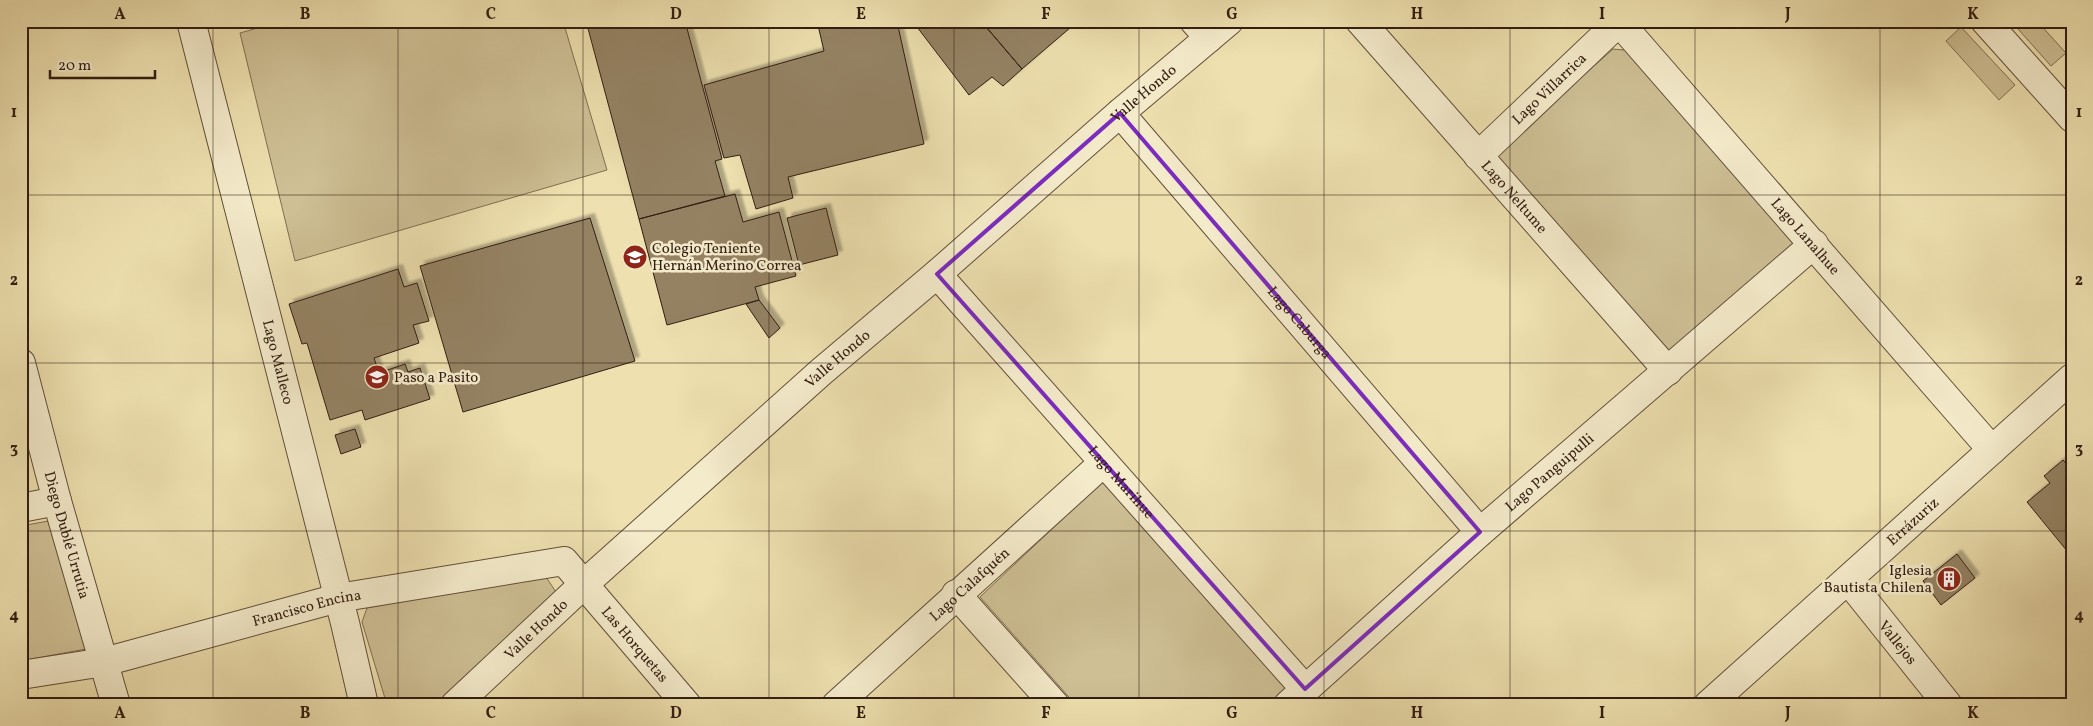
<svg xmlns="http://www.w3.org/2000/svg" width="2093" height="726" viewBox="0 0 2093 726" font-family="Vollkorn,serif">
<defs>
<filter id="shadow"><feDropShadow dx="4.5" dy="-4.5" stdDeviation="1" flood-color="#0004"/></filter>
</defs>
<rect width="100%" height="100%" fill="#eee0af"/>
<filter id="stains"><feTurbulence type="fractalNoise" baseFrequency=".004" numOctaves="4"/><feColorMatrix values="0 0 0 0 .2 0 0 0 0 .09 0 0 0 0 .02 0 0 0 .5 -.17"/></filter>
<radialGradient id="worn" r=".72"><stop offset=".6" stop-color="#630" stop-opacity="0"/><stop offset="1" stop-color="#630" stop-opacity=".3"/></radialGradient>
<path fill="#cebf94" stroke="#806e53" d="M282,21H563L607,170L295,261L240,33Z
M2011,21H2037L2066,53L2051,66Z
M1961,27L2015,85L1999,100L1946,41Z
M1613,49L1634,51L1799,241L1668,358L1491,158Z
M1103,481L1287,689L1271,705H1076L980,597Z
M54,520L86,649L21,661V526Z
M544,574L556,592L436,705H387L362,622L367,608Z"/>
<path fill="#948264" stroke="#321d12" filter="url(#shadow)" d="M586,21H685L722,159L715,161L725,196L639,219Z
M817,21H913L898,26L924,144L788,177L793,198L756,209L740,155L724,158L704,85L824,51Z
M924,21H981L1022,69L1003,86L992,77L969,95L917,27Z
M981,21H1078L1022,69Z
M735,194L743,222L779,212L796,276L755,287L759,300L667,325L639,219Z
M826,208L838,255L799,265L787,218Z
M590,218L635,361L463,412L420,266Z
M398,269L404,287L417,283L429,321L413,325L419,343L374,358L379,373L405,364L408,372L420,368L430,399L365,420L362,410L330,420L307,343L302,344L289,304Z
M759,300L780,328L769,338L746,304Z
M355,429L361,447L341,454L335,435Z
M2063,460L2070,468L2072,466V557L2027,502L2050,483L2044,476Z
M1957,554L1975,578L1941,605L1923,581Z"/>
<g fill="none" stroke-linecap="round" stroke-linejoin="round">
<defs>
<g id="minor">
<path id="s1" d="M191,21L345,623L364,705"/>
<path d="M1194,21L1209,38"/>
<path id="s2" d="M1360,21L1668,371"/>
<path d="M1985,21L2072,118"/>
<path id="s3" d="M1619,22L1992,450"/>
<path id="s4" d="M1120,113L1480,532"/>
<path id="s5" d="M1478,156L1620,21"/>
<path id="s6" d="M937,274L1305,689"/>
<path id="s7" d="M21,363L57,501L116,705"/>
<path d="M21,508L57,501"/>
<path id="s8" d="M1848,580L1948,705"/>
<path d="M956,594L1055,705"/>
<path id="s9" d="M21,675L104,662L338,598L564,561L687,705"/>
<path id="s10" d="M455,705L583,585L821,372L937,274L1120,113L1229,21"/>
<path id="s11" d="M836,705L1103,463"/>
<path id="s12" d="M1288,705L1480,532L1814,244"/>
</g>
<g id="tertiary">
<path id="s13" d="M1708,705L2072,378"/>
</g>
</defs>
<use href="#minor" stroke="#614e39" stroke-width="30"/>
<use href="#tertiary" stroke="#614e39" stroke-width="30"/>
<use href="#minor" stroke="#f4ebcb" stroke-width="28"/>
<use href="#tertiary" stroke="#f4ebcb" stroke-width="28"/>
</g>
<path fill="none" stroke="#7b2cbf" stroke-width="4" stroke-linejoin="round" d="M1120,113L1480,532L1305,689L937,274Z"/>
<path fill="none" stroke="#321d12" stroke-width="1" stroke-opacity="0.55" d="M213,21V705M398,21V705M583,21V705M769,21V705M954,21V705M1139,21V705M1324,21V705M1510,21V705M1695,21V705M1880,21V705M21,195H2072M21,363H2072M21,531H2072"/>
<defs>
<symbol id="school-disc" viewBox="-11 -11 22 22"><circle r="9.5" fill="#8f2418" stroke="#f4ebcb"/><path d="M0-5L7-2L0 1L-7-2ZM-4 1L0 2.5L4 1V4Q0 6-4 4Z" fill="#fff"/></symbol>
<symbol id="building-disc" viewBox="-11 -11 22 22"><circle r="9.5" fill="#8f2418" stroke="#f4ebcb"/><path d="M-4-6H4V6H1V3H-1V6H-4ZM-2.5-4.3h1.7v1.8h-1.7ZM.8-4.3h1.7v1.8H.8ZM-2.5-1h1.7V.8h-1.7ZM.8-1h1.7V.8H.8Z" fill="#fff"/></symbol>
</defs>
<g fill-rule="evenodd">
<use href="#school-disc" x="621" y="243" width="28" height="28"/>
<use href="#school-disc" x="363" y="363" width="28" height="28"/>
<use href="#building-disc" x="1935" y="565" width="28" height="28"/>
</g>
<g text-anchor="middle" stroke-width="5" stroke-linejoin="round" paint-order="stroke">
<g font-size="15" fill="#321d12" stroke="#f4ebcb">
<text dy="5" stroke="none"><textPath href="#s5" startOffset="98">Lago Villarrica</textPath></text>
<text dy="5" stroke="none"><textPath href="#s10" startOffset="921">Valle Hondo</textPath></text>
<text dy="5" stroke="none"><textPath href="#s2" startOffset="234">Lago Neltume</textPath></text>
<text dy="5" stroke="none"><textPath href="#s3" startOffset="284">Lago Lanalhue</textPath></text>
<text dy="5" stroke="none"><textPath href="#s4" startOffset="276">Lago Caburga</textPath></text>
<text dy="5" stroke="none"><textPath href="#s10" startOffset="516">Valle Hondo</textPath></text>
<text dy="5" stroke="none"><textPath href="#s1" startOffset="352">Lago Malleco</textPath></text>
<text dy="5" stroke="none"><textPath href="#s12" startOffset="350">Lago Panguipulli</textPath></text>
<text dy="5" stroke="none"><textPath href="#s6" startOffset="278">Lago Marihue</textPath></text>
<text dy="5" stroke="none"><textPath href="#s13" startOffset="275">Errázuriz</textPath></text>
<text dy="5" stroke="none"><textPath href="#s7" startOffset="178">Diego Dublé Urrutia</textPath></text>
<text dy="5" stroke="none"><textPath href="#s11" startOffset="180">Lago Calafquén</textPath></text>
<text dy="5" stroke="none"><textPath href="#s9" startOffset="294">Francisco Encina</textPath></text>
<text dy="5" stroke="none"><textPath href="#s10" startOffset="111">Valle Hondo</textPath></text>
<text dy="5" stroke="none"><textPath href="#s8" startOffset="80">Vallejos</textPath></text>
<text dy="5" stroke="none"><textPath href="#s9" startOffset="665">Las Horquetas</textPath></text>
</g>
<g font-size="15" fill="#321d12" stroke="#f4ebcb" text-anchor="start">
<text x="652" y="253">Colegio Teniente<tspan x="652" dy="17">Hernán Merino Correa</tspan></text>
<text x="394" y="382">Paso a Pasito</text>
<text x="1932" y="575" text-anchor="end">Iglesia<tspan x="1932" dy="17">Bautista Chilena</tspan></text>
</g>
</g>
<rect width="2093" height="726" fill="none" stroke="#eee0af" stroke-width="55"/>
<path d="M50 70v8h105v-8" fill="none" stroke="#321d12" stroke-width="2.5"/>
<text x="58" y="70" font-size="15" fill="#321d12" stroke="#f4ebcb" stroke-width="4" paint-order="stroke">20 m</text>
<rect x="28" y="28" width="2038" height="670" fill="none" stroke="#321d12" stroke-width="2"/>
<g font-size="16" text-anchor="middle" font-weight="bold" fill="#321d12">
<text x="120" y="19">A</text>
<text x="305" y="19">B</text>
<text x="491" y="19">C</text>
<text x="676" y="19">D</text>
<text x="861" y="19">E</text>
<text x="1046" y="19">F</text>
<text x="1232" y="19">G</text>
<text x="1417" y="19">H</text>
<text x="1602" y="19">I</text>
<text x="1788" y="19">J</text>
<text x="1973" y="19">K</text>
<text x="14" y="117">1</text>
<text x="2079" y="117">1</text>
<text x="14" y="285">2</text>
<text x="2079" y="285">2</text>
<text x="14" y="453">3</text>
<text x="2079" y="453">3</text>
<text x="14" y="620">4</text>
<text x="2079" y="620">4</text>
<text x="120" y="718">A</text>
<text x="305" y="718">B</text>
<text x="491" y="718">C</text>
<text x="676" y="718">D</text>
<text x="861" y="718">E</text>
<text x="1046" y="718">F</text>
<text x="1232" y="718">G</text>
<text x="1417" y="718">H</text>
<text x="1602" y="718">I</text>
<text x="1788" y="718">J</text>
<text x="1973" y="718">K</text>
</g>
<rect width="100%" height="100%" filter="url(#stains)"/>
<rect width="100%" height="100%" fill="url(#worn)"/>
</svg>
